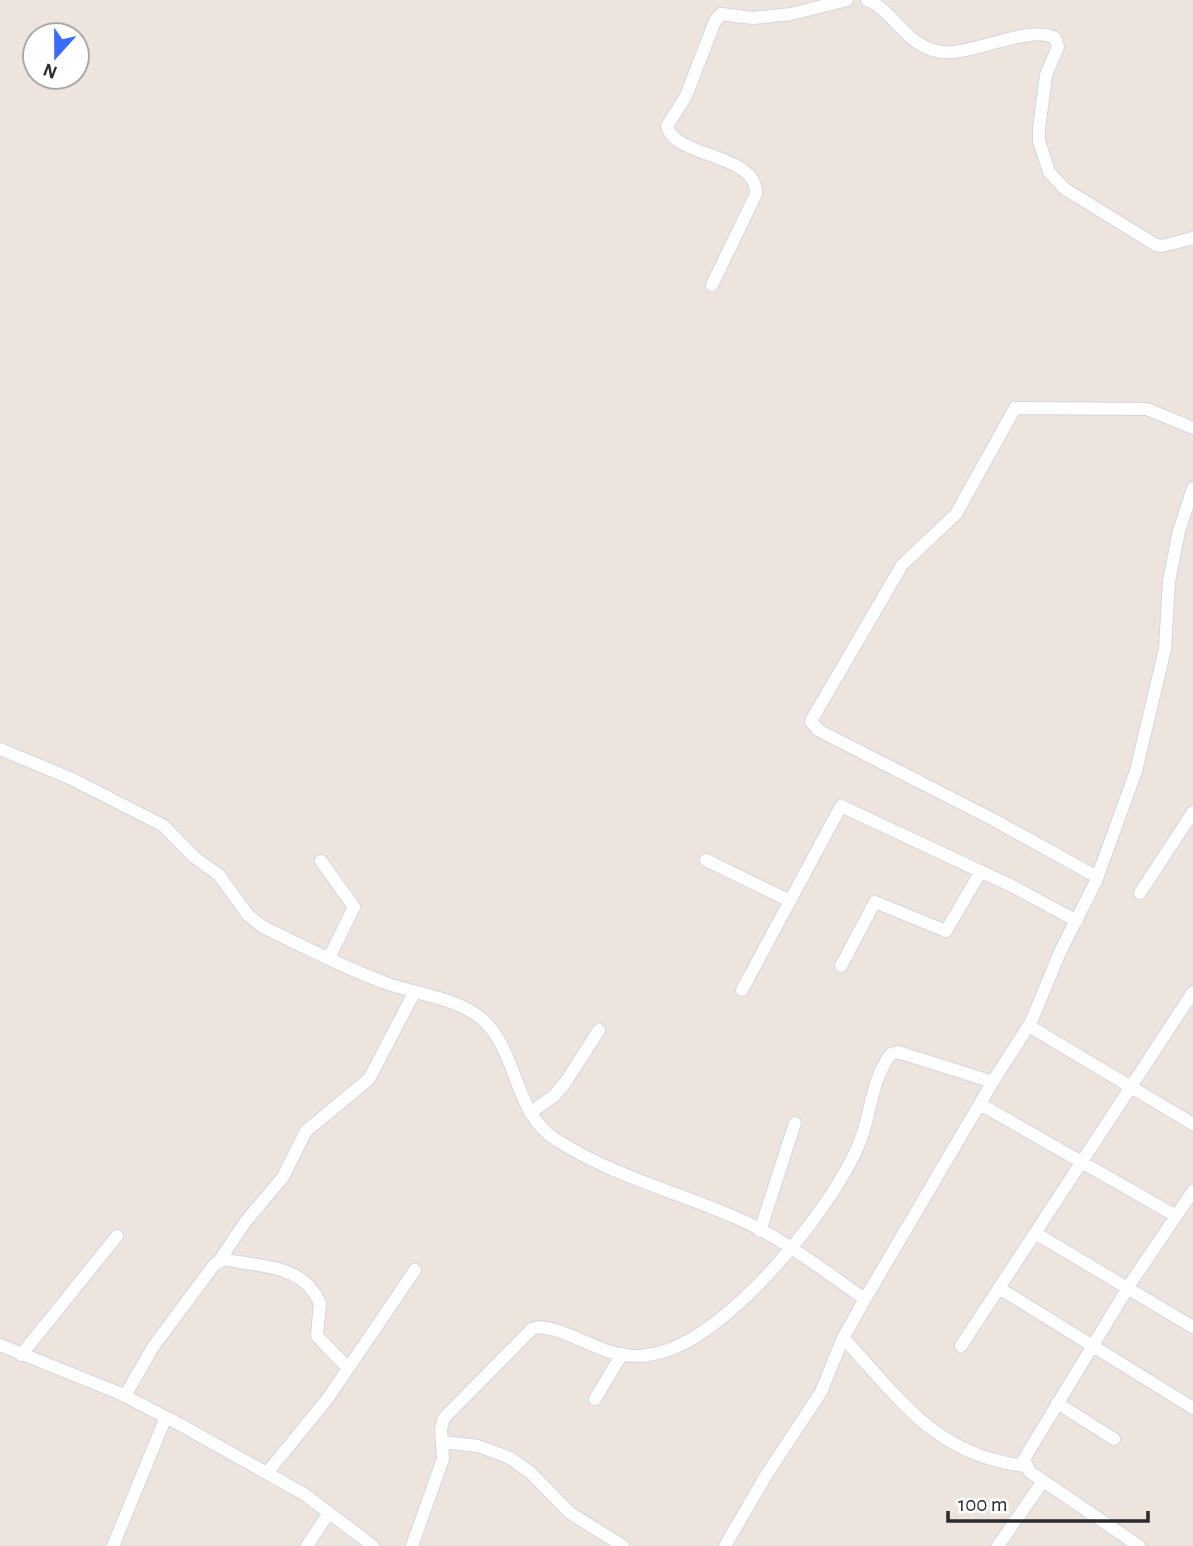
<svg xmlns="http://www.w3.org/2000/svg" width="1193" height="1546" viewBox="0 0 1193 1546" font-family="'Alegreya Sans',sans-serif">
<rect width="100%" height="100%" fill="#ede5dd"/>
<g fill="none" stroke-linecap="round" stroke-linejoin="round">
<defs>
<path id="street" d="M867,0C893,9 906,48 942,52C973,55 1030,24 1055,38L1058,47L1046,75L1039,129V141L1049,172L1065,189L1156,245L1162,246L1193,238
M712,285L756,194C758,153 674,158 667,126L686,96L715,21L721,14L753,18L791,14L847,0
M0,749L72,779L164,826L194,857L219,875L248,915L263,927C303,946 342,967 383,982C413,994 457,997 482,1019C519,1052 513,1112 555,1139C612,1176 678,1192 739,1219C784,1239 824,1271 865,1299
M706,860L790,901
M321,861L354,907L329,958
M1097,877L994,820L818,730L811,721L902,565L956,514L1015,408L1147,409L1193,428
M1140,893L1193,812
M841,966L875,902L946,931L981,871
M742,990L841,806L1012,886L1077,921
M1029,1026L1193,1124
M980,1104L1176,1216
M530,1113L554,1096L565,1083L599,1030
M760,1231L795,1123
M1035,1233L1193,1327
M219,1261L246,1221L283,1177L306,1131L369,1079L414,993
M999,1288L1193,1408
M843,1338C901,1399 935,1456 1026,1466
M0,1345L119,1393L179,1424L304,1494L373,1546
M961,1346L1193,992
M21,1355L117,1236
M125,1396L153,1347L214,1265L224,1259C262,1268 302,1263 320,1303L317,1336L347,1367
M595,1399L622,1354
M1057,1403L1114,1439
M443,1442L478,1446L510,1458L531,1473L570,1513L623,1546
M267,1473L328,1398L415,1270
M113,1546L166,1417
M307,1546L328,1514
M412,1546L443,1459L441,1429L444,1418L532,1329C548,1320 591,1347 611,1352C631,1358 648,1357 668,1350C735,1327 832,1209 859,1144C871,1116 871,1079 891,1054L898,1052L993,1082
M725,1546L765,1477L821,1392L843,1338L865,1299L995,1078L1031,1022L1060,952L1096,881L1136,771L1165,649L1169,581L1179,531L1193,488
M998,1546L1043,1481
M1139,1546L1030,1472L1024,1459L1132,1281L1193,1191"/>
</defs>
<use href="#street" stroke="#d2d6e4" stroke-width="14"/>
<use href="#street" stroke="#fff" stroke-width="12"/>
</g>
<g transform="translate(56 56) rotate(201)"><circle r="33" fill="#ffffff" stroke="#aaaaaa" stroke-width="2"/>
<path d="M0-5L12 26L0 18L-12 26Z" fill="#3a6bfd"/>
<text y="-10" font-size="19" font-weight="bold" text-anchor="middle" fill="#2b2b2b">N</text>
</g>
<path d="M948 1511v10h200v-10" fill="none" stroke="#2b2b2b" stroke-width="3.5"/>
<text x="958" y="1511" font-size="21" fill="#2b2b2b" stroke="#ffffff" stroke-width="5" paint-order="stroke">100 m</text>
</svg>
